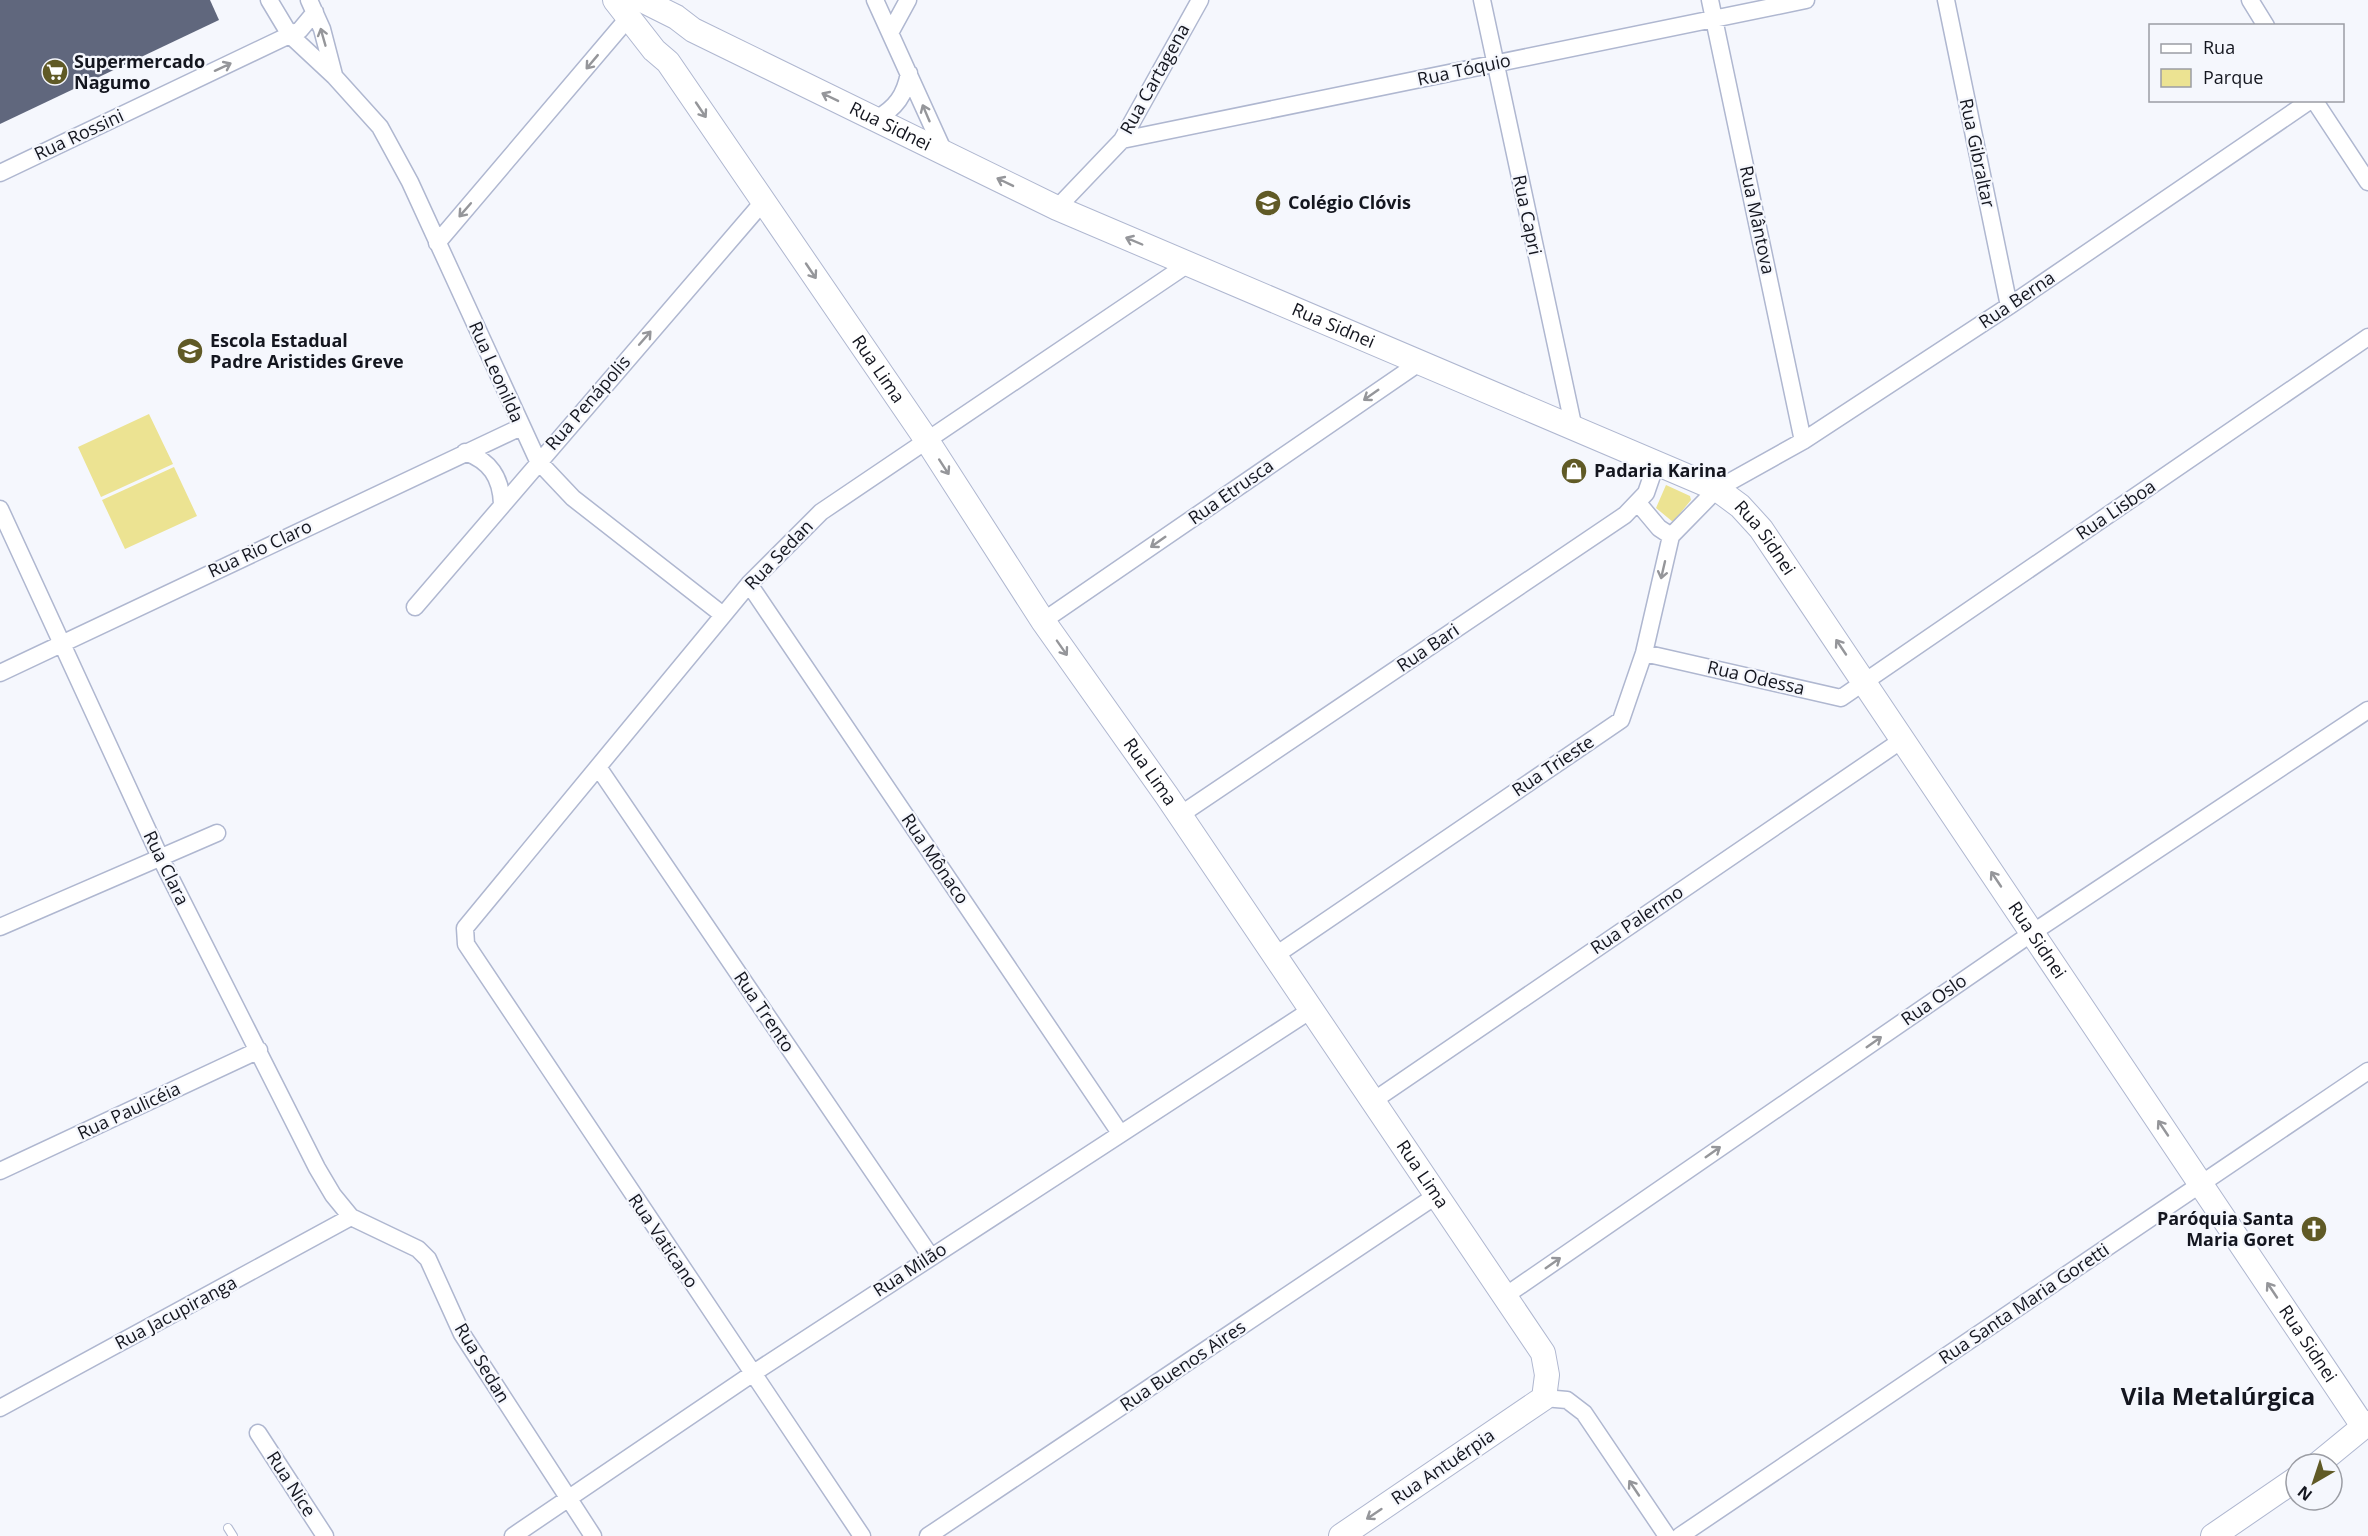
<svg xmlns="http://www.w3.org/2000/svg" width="2368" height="1536" viewBox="0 0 2368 1536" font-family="'Open Sans',sans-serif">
<rect width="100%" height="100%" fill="#f5f7fd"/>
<path fill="#ece392" d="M149,414L173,464L101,497L78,447Z
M174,467L197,516L125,549L102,500Z
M1666,485L1690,496L1691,500L1673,522L1656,508Z"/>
<path fill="#60677d" d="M0,0H210L219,20L0,124Z"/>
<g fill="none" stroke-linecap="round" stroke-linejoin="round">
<defs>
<path id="service" d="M228,1528L233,1536"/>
<path id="minor" d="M269,0L290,35L334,76L380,127L410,182L538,461L573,498L723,615
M309,0L322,29L334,75
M875,0L944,152
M1482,0L1574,429
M1710,0L1803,441
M1946,0L2009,306
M2250,0L2266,26
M890,33L908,0
M2314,100L2368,182
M876,119C896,108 905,95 909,73
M1122,140L1806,0
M0,173L300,30L315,12
M1057,208L1122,140L1200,0
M437,243L629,17
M465,452C490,461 501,477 502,504
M1638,503L1659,528L1671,536
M0,509L160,857L317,1168L333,1195L351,1217L418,1249L428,1259L462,1334L593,1536
M749,584L1120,1133
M415,607L763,202
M1043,621L1419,363
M1644,653L1841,698L2368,337
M0,673L521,427
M598,767L931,1257
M1180,815L1625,515L1646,493L1656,464
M0,927L217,833
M1273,957L1621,720L1644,653L1671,536L1717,489L1803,441L2009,306L2311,100
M1373,1101L1902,740
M0,1171L259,1050
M1505,1296L2032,933L2368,710
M1544,1398L1567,1400L1584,1413L1667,1536
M0,1408L351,1217
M258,1433L325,1536
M513,1536L752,1374L1311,1010
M862,1536L466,944L465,928L749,584L821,512L1188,264
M928,1536L1437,1195
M1680,1536L2368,1071"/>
<g id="secondary">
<path id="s1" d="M615,0L654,50L668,62L926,439L1043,621L1167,796L1543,1353L1547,1375L1544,1398L1341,1536"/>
<path id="s2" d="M642,0L676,17L693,30L1057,208L1717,489L1740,506L1761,529L2363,1426"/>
<path d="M2318,1464L2368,1423"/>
<path d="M2213,1536L2296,1479"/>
</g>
</defs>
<use href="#service" stroke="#afb7d0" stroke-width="10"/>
<use href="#minor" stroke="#afb7d0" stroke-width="19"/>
<use href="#secondary" stroke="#afb7d0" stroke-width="26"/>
<use href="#service" stroke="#fff" stroke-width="8"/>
<use href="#minor" stroke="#fff" stroke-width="16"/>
<use href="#secondary" stroke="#fff" stroke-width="24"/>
</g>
<defs><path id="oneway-shaft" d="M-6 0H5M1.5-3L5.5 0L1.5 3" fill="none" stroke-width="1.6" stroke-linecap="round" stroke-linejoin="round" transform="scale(1.5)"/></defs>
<g stroke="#95969a">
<use href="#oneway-shaft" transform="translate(323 37) rotate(-106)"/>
<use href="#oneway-shaft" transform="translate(592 62) rotate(130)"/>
<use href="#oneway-shaft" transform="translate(223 67) rotate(-25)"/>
<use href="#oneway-shaft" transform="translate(830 97) rotate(-154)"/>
<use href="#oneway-shaft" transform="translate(701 110) rotate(56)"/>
<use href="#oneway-shaft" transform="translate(926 113) rotate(-113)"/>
<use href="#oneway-shaft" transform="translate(1005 182) rotate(-154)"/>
<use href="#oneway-shaft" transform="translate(465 210) rotate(131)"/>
<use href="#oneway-shaft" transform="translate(1134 241) rotate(-157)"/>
<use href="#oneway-shaft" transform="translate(811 271) rotate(56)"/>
<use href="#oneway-shaft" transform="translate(645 338) rotate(-49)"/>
<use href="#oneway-shaft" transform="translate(1371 395) rotate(145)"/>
<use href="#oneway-shaft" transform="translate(944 467) rotate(57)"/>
<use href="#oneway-shaft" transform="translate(1158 542) rotate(145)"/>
<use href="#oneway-shaft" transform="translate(1663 570) rotate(103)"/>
<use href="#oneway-shaft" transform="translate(1841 647) rotate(-124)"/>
<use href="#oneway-shaft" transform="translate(1062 648) rotate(55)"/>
<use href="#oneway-shaft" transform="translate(1996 879) rotate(-124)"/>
<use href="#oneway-shaft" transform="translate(1874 1042) rotate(-35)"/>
<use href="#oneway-shaft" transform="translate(2163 1128) rotate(-124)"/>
<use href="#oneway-shaft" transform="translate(1713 1152) rotate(-35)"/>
<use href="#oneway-shaft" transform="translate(1553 1263) rotate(-35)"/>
<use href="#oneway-shaft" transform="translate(2272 1290) rotate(-124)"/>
<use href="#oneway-shaft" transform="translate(1634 1488) rotate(-124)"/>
<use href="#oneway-shaft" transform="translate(1374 1514) rotate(146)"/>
</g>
<defs>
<symbol id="supermarket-disc" viewBox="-11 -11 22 22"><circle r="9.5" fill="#605a26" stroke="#f5f7fd"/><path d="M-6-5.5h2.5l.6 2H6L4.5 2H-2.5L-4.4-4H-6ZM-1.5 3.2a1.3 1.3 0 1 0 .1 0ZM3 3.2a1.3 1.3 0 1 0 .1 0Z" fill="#fff"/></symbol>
<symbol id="school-disc" viewBox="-11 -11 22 22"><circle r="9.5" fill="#605a26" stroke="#f5f7fd"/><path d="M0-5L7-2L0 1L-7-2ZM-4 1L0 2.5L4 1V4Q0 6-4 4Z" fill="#fff"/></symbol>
<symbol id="shop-disc" viewBox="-11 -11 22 22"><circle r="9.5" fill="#605a26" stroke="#f5f7fd"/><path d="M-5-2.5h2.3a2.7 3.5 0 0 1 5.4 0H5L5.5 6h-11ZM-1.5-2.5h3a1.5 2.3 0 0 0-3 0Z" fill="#fff"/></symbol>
<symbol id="church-disc" viewBox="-11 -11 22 22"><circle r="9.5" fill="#605a26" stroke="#f5f7fd"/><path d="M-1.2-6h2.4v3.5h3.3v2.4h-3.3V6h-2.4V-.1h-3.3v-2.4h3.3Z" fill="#fff"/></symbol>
</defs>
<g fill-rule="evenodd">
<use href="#supermarket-disc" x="40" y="57" width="30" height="30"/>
<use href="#school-disc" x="1253" y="188" width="30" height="30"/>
<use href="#school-disc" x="175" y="336" width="30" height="30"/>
<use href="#shop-disc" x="1559" y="456" width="30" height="30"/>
<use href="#church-disc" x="2299" y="1214" width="30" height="30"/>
</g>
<g text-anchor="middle" stroke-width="4.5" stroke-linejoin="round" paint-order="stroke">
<g font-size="18" font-weight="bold" fill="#14161f" stroke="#f5f7fd" text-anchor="start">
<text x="74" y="68">Supermercado<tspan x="74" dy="21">Nagumo</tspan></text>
<text x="1288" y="209">Colégio Clóvis</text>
<text x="210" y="347">Escola Estadual<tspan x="210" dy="21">Padre Aristides Greve</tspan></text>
<text x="1594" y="477">Padaria Karina</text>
<text x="2294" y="1225" text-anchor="end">Paróquia Santa<tspan x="2294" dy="21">Maria Goret</tspan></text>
</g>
<g font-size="18" fill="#14161f" stroke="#f5f7fd">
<text transform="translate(1464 70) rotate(-12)" y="6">Rua Tóquio</text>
<text transform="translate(1155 79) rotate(-61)" y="6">Rua Cartagena</text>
<text dy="6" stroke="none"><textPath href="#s2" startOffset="279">Rua Sidnei</textPath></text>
<text transform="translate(79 135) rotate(-25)" y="6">Rua Rossini</text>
<text transform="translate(1977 153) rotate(78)" y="6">Rua Gibraltar</text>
<text transform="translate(1527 215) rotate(78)" y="6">Rua Capri</text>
<text transform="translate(1757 220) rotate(78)" y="6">Rua Mântova</text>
<text transform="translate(2017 300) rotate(-34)" y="6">Rua Berna</text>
<text dy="6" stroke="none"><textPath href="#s2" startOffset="765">Rua Sidnei</textPath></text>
<text dy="6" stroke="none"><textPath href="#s1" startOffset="454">Rua Lima</textPath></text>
<text transform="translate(496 372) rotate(66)" y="6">Rua Leonilda</text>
<text transform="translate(588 403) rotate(-49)" y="6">Rua Penápolis</text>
<text transform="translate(1231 492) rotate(-35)" y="6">Rua Etrusca</text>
<text transform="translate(2116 510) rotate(-34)" y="6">Rua Lisboa</text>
<text dy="6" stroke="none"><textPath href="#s2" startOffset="1251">Rua Sidnei</textPath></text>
<text transform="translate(260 549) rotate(-25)" y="6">Rua Rio Claro</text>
<text transform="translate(779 555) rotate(-46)" y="6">Rua Sedan</text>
<text transform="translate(1428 648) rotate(-34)" y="6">Rua Bari</text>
<text transform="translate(1756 678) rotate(13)" y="6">Rua Odessa</text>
<text transform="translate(1553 766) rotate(-34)" y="6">Rua Trieste</text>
<text dy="6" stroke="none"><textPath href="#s1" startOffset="940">Rua Lima</textPath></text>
<text transform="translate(935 859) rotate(56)" y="6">Rua Mônaco</text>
<text transform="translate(166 868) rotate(64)" y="6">Rua Clara</text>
<text transform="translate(1637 920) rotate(-34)" y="6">Rua Palermo</text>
<text dy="6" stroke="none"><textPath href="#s2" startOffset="1737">Rua Sidnei</textPath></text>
<text transform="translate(1934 1000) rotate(-35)" y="6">Rua Oslo</text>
<text transform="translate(764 1012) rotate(56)" y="6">Rua Trento</text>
<text transform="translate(129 1111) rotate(-25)" y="6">Rua Paulicéia</text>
<text dy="6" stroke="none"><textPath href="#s1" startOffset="1426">Rua Lima</textPath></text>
<text transform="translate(663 1241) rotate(56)" y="6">Rua Vaticano</text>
<text transform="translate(910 1270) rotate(-33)" y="6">Rua Milão</text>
<text transform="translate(2024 1304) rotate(-34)" y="6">Rua Santa Maria Goretti</text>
<text transform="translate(176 1313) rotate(-28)" y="6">Rua Jacupiranga</text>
<text dy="6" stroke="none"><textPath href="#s2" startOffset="2223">Rua Sidnei</textPath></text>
<text transform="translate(482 1363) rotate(59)" y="6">Rua Sedan</text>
<text transform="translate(1183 1366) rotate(-34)" y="6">Rua Buenos Aires</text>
<text transform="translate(1443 1467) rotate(-34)" y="6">Rua Antuérpia</text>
<text transform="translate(291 1484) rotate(57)" y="6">Rua Nice</text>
</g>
<g font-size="24" font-weight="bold" fill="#14161f" stroke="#f5f7fd">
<text x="2218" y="1405">Vila Metalúrgica</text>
</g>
</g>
<rect x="2149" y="24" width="195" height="78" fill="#f5f7fd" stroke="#9b9da4" stroke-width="1.5"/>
<rect x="2161" y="44" width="30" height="9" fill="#ffffff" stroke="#9b9da4" stroke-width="1.5"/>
<text x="2203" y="54" font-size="18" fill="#14161f">Rua</text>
<rect x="2161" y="69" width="30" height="18" fill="#ece392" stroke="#9b9da4" stroke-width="1.5"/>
<text x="2203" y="84" font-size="18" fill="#14161f">Parque</text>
<g transform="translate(2314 1482) rotate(219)"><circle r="28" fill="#f5f7fd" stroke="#9b9da4" stroke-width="1.5"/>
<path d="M0-4.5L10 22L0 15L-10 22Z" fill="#605a26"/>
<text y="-9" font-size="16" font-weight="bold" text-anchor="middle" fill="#14161f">N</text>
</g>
</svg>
